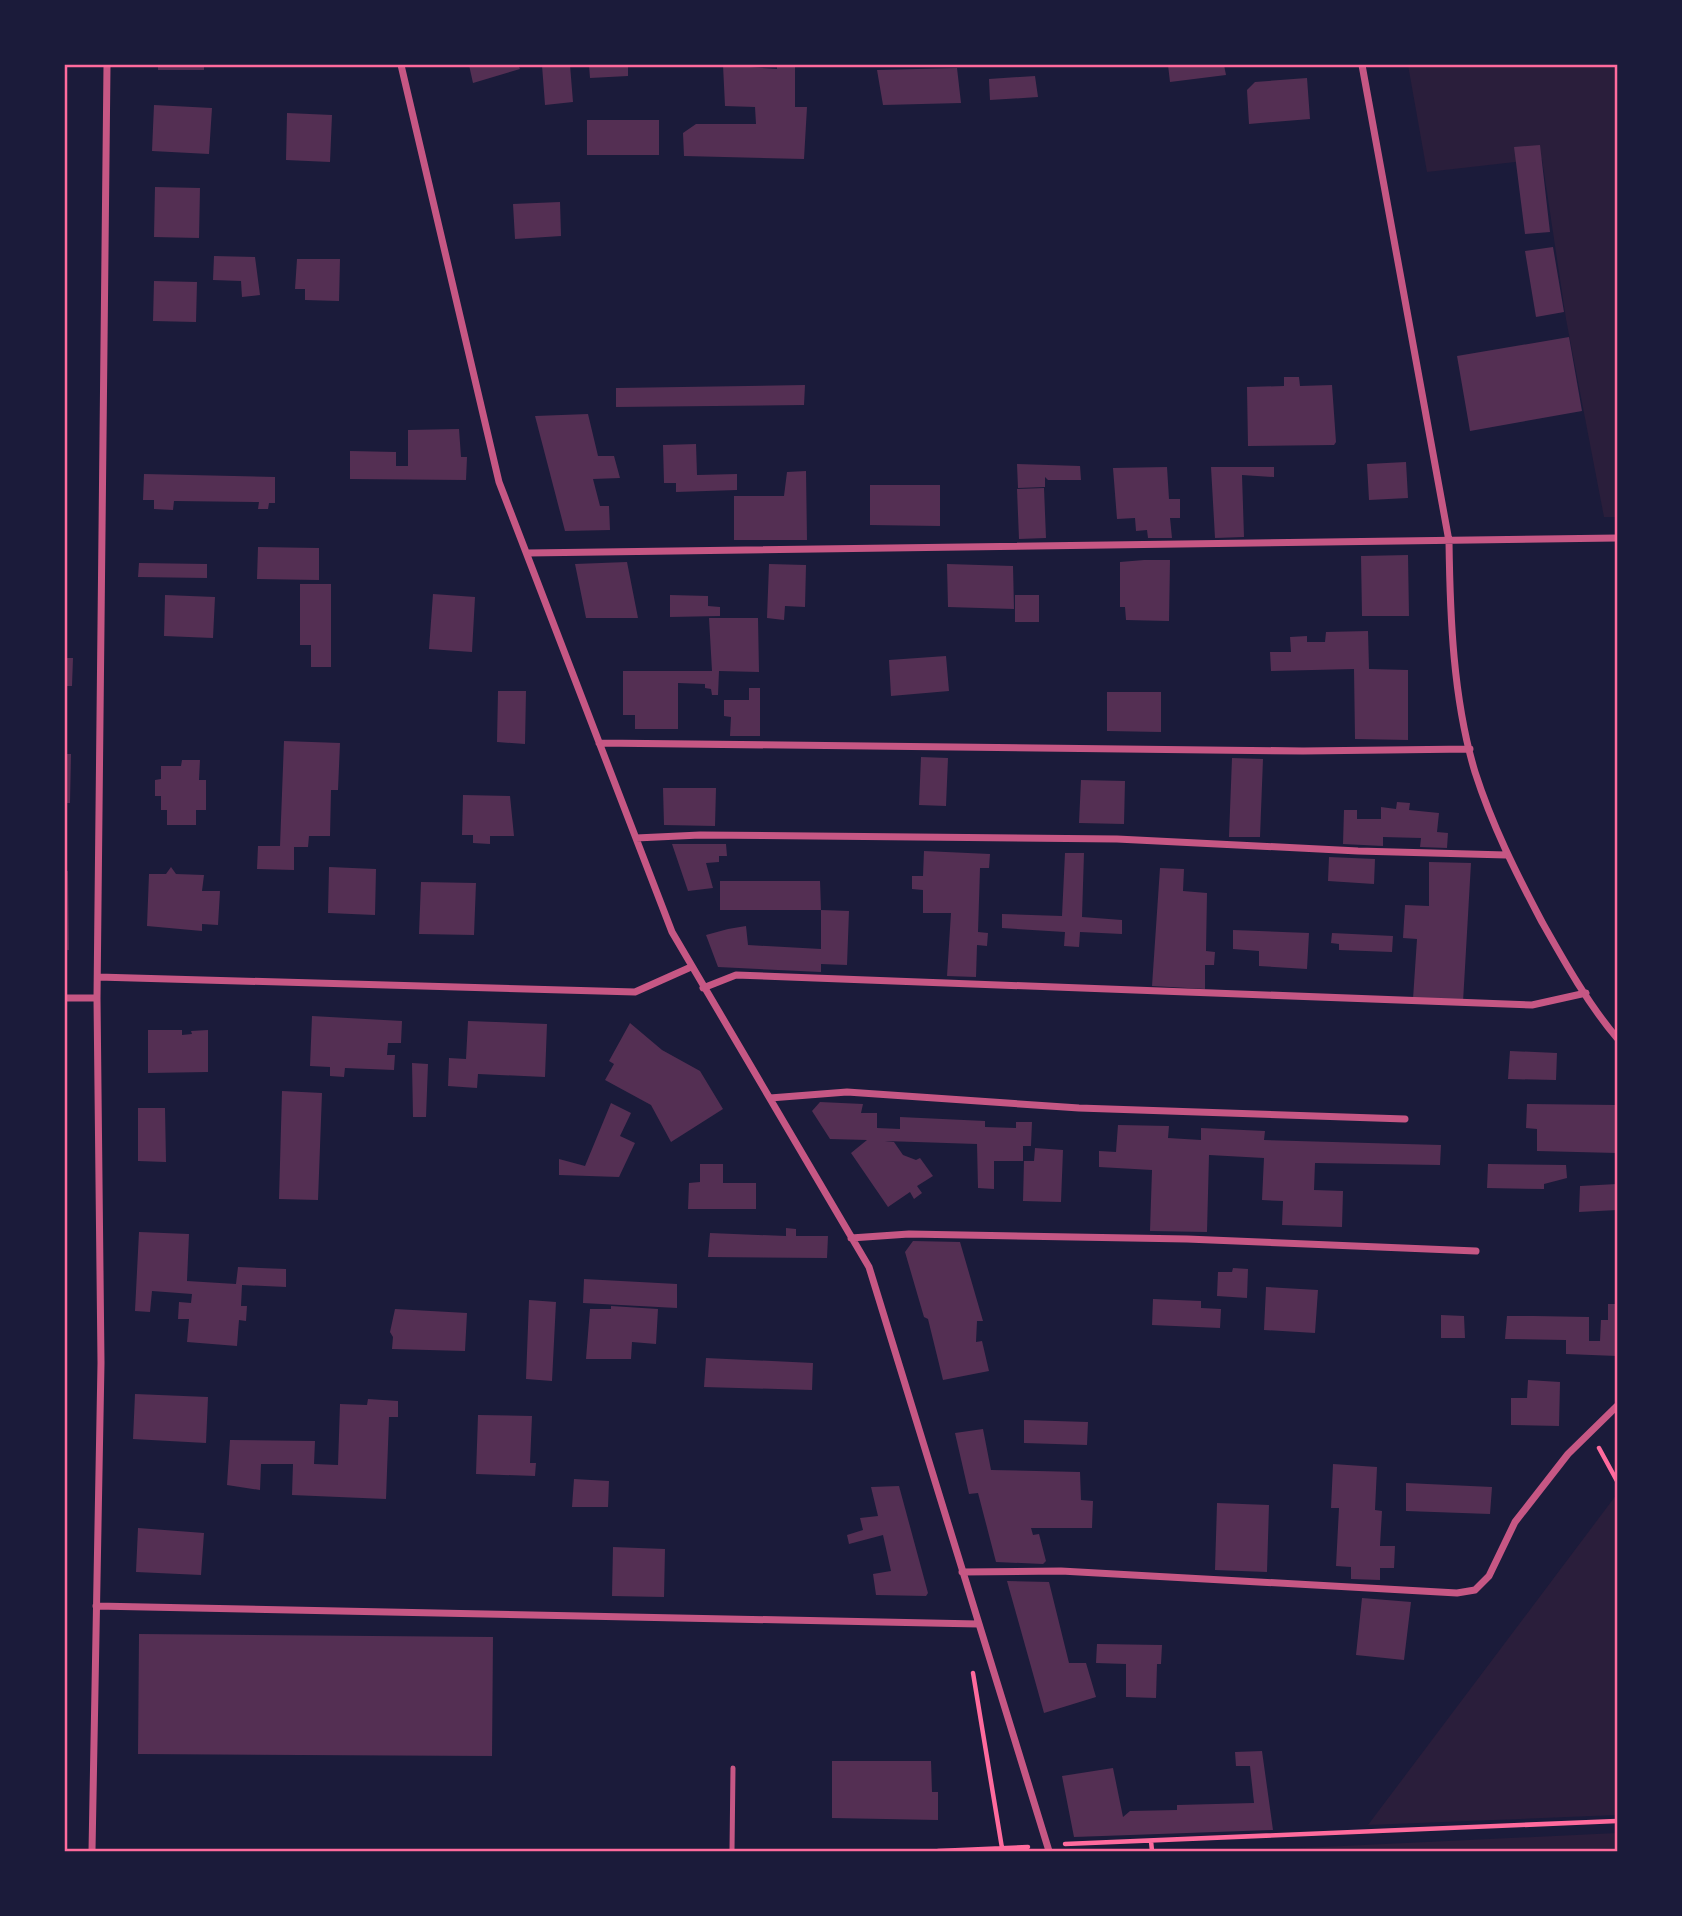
<svg xmlns="http://www.w3.org/2000/svg" width="1682" height="1916" viewBox="0 0 1682 1916" font-family="Montserrat,sans-serif">
<rect width="100%" height="100%" fill="#1b1b3a"/>
<path fill="#2a1e3b" d="M1408,65H1617V517H1604L1566,319L1542,159L1427,172Z
M1617,1494V1815L1368,1825Z
M1617,1833V1848L1549,1851H1241Z"/>
<path fill="#542f53" d="M158,65H204V70H158Z
M469,65H518L520,69L473,83Z
M542,65H570L573,102L545,105Z
M589,65H628V76L590,78Z
M723,65L777,69V65H795V107H807L804,159L684,156L683,133L696,124H756L755,107L725,106Z
M1168,65H1224L1226,75L1170,82Z
M957,68L961,103L883,105L877,70Z
M1035,76L1038,97L990,100L989,79Z
M1307,78L1310,119L1249,124L1247,90L1255,82Z
M154,105L212,108L209,154L152,151Z
M287,113L332,115L330,162L286,160Z
M587,120H659V155H587Z
M1540,145L1550,232L1525,234L1514,147Z
M155,187L200,188L199,238L154,237Z
M560,202L561,236L515,239L513,204Z
M1553,247L1564,312L1536,317L1525,251Z
M214,256L255,257L260,295L242,297L241,281L213,280Z
M297,259H340L339,301L305,300V289H295Z
M154,281L197,282L196,322L153,321Z
M1569,337L1582,411L1470,431L1457,356Z
M1284,377H1299L1300,386L1332,385L1336,442L1334,445L1248,446L1247,387L1284,386Z
M805,385L804,405L616,407V388Z
M588,414L598,456H614L620,478L593,479L600,506H609L610,530L565,531L535,416Z
M459,429L461,457H467L466,480L350,479V451L396,452V466H408V430Z
M696,444L697,475L737,474V490L676,492V483H664L663,445Z
M1406,462L1408,498L1369,500L1367,464Z
M1017,464L1080,466L1081,480H1048L1045,477V487L1018,488Z
M1167,467L1169,499H1180V518H1170L1172,538H1148L1147,530L1136,531L1135,518L1117,519L1113,468Z
M1211,467H1274V477L1242,475L1244,537L1215,538Z
M806,471L807,540H734V496H784L787,472Z
M144,474L275,477V503H269L268,509H258L259,502L174,501L173,510L154,509V500H143Z
M870,485H940V526L870,525Z
M1044,488L1046,538L1019,539L1017,489Z
M258,547L319,548V580L257,579Z
M1408,555L1409,616H1362L1361,556Z
M1144,560H1170L1169,621L1126,620L1125,607H1120V562Z
M627,562L638,618H586L575,564Z
M139,563L207,564V578L138,577Z
M769,564L806,565L805,607L785,606L784,620L767,618Z
M947,564L1013,566L1014,609L948,607Z
M300,584H331V667H311V645H300Z
M433,594L475,597L472,652L429,649Z
M165,595L215,597L213,638L164,636Z
M670,595L708,596V606L720,607V616L670,617Z
M1015,595H1039V622H1015Z
M709,618H758L759,672L719,671L718,695H712L711,689L705,688V684L678,683V729H635V715H623V671H712Z
M1368,631L1369,669L1408,670V740L1355,739L1354,669L1271,671L1270,652H1291L1290,637L1307,636V642H1325L1326,632Z
M946,656L949,691L891,696L889,660Z
M65,658H73L72,686H65Z
M749,688H760V736H730L731,717L724,716V700H749Z
M498,691H526L525,744L497,742Z
M1107,692H1161V732L1107,731Z
M284,741L340,743L338,790H331L330,836H309L308,847H294V870L257,869L258,846H280Z
M65,754H71L70,803H65Z
M921,757L948,758L946,806L919,805Z
M1232,758L1263,759L1260,837H1229Z
M182,760H200L199,780H206V810H196V825H167V810H161V796H155V780L161,779V766H181Z
M1081,780L1125,781L1124,824L1079,823Z
M663,788H716L715,826L664,825Z
M463,795L510,796L514,836H490V844L473,843V835H462Z
M1397,802L1410,803L1409,810L1439,813L1437,832L1448,833L1447,848L1420,847L1421,838L1383,837V846L1343,844L1344,810H1357V819H1381V807L1396,809Z
M672,844H726L727,856H719V862L706,863L713,888L688,891Z
M924,851L990,854L989,868H980L978,932L988,933L987,946L977,945L976,977L947,976L951,913H923V890L912,889V876H923Z
M1065,853H1084L1082,917L1122,920V934L1080,932L1079,947L1064,946L1065,932L1002,928V914L1062,916Z
M1329,857L1375,859L1374,884L1328,881Z
M1429,862L1471,863L1463,1002L1413,999L1417,939L1403,938L1405,905L1429,906Z
M171,867L176,874L204,875L202,891H220L218,925L202,924V931L147,926L149,874H166Z
M329,867L376,869L375,915L328,913Z
M1160,868L1184,869L1183,891L1207,893L1206,951L1215,952L1214,965H1205V989L1152,986Z
M65,871H68L69,950H65Z
M720,881H820L821,910L849,911L847,965L821,964V972L718,967L706,935L728,929L746,926L748,945L821,949V910H720Z
M421,882L476,883L474,935L419,934Z
M1233,930L1309,933L1307,969L1259,966V951L1233,949Z
M1332,933L1393,936L1392,952L1339,950V944L1331,943Z
M312,1016L402,1021L401,1043H388L387,1055H395L394,1070L345,1068L344,1077L330,1076V1067L310,1066Z
M468,1021L547,1024L545,1077L478,1074L477,1088L448,1086L449,1058L466,1059Z
M630,1023L662,1050L700,1071L723,1109L671,1142L651,1105L605,1080L614,1064L609,1061Z
M148,1030H182V1035L192,1034L191,1031L208,1030V1072L148,1073Z
M1510,1051L1557,1053L1556,1080L1508,1079Z
M412,1063L428,1064L426,1117H413Z
M282,1091L322,1093L318,1200L279,1199Z
M820,1102L863,1104L861,1113H877V1128L900,1129V1117L985,1121V1127L1016,1128V1122H1032L1031,1146H1023V1161H994V1189L978,1188L977,1144L885,1141L894,1142L903,1155L916,1160L920,1158L933,1176L917,1186L922,1193L914,1199L910,1192L888,1207L851,1153L867,1140L830,1139L812,1111Z
M611,1103L631,1113L620,1136L635,1143L619,1177L559,1175V1159L585,1166Z
M1527,1104L1617,1105V1153L1537,1151V1129L1526,1128Z
M138,1108H165L166,1162L138,1161Z
M1118,1125L1169,1126L1168,1138L1201,1140V1128L1265,1131L1264,1140L1441,1145L1440,1165L1315,1163L1314,1190L1343,1191L1342,1227L1282,1225L1283,1201L1262,1200L1264,1158L1209,1155L1207,1232L1150,1231L1152,1170L1099,1167V1151L1116,1152Z
M1035,1148L1063,1150L1061,1202L1023,1201L1024,1161H1034Z
M700,1164H723V1183H756V1209H688L689,1183L700,1182Z
M1488,1164L1566,1165L1567,1178L1544,1184V1189L1487,1188Z
M1617,1184V1210L1579,1212L1580,1186Z
M786,1228L796,1229V1236H828L827,1258L708,1257L710,1233L786,1236Z
M139,1232L189,1234L187,1281L236,1284L238,1267L286,1269V1287L242,1285L241,1306H247L246,1321L239,1320L237,1346L187,1342L189,1319H178L179,1302L191,1303L192,1294L152,1291L150,1312L135,1311Z
M913,1241L960,1242L983,1321H977L976,1342L982,1341L989,1371L943,1380L928,1319L924,1317L905,1252Z
M1233,1268L1248,1269L1247,1298L1217,1296L1218,1272H1232Z
M584,1279L677,1284V1308L583,1303Z
M1266,1287L1318,1290L1315,1333L1264,1330Z
M1153,1299L1201,1301V1308L1221,1309L1220,1328L1152,1325Z
M529,1300L556,1302L552,1381L526,1379Z
M1608,1304H1617V1356L1566,1354V1340L1505,1339L1507,1316H1534L1589,1317V1341H1600L1601,1320H1608Z
M611,1306L658,1309L656,1344L632,1342L631,1359H586L590,1309H611Z
M395,1309L467,1313L465,1351L392,1349L393,1337L390,1332Z
M1441,1315L1464,1316L1465,1338H1441Z
M706,1358L813,1363L812,1390L704,1387Z
M1528,1380L1560,1382L1559,1426L1511,1425V1398H1527Z
M135,1394L208,1397L206,1443L133,1439Z
M368,1399L398,1401V1417H389L386,1499L292,1495L293,1464H261L260,1490L227,1485L230,1440L315,1441L314,1464L338,1465L340,1404L367,1405Z
M478,1415L532,1416L530,1463H536L535,1476L476,1474Z
M1024,1420L1088,1422L1087,1445L1024,1443Z
M983,1429L991,1470L1080,1472L1081,1500L1093,1501L1092,1528H1031L1033,1535L1039,1534L1046,1561L1043,1564L996,1562L978,1493L969,1494L955,1433Z
M1333,1464L1377,1467L1375,1510L1382,1511L1380,1546H1395L1394,1568H1380V1580L1351,1579V1567L1336,1566L1339,1508H1331Z
M574,1479L609,1481L608,1507H572Z
M1406,1483L1492,1487L1490,1514L1406,1511Z
M899,1486L928,1593L926,1596L876,1595L873,1574L891,1571L883,1535L849,1544L847,1535L863,1530L860,1518L878,1516L871,1487Z
M1217,1503L1269,1505L1267,1572L1215,1570Z
M138,1528L204,1533L201,1575L136,1572Z
M613,1547L665,1549L664,1597L612,1596Z
M1007,1581L1049,1582L1069,1663H1086L1096,1697L1044,1713Z
M1362,1598L1411,1602L1404,1660L1356,1655Z
M139,1634L493,1637L492,1756L138,1754Z
M1097,1644L1162,1645L1161,1664H1157L1156,1698L1126,1697V1664L1096,1663Z
M1262,1751L1273,1830L1074,1837L1062,1776L1113,1768L1123,1817L1130,1811L1177,1810V1805L1254,1803L1250,1766H1236L1235,1752Z
M832,1761H931L932,1792H938V1820L832,1818Z"/>
<g fill="none" stroke-linecap="round" stroke-linejoin="round">
<path stroke="#ff6b9d" stroke-width="4.5" d="M1599,1448L1617,1481
M973,1673L1002,1848
M1151,1841L1152,1851
M1065,1844L1617,1821
M938,1851L1028,1847"/>
<path stroke="#c65784" stroke-width="5" d="M732,1851L733,1768"/>
<path stroke="#c65784" stroke-width="7" d="M401,65L499,482L672,932L869,1267L1049,1851
M1362,65L1449,541C1450,616 1453,699 1475,772C1492,825 1516,873 1542,922C1564,961 1588,1004 1617,1038
M528,553L1617,538
M599,743L1303,751L1470,749
M636,838L700,835L1117,839L1358,851L1506,855
M98,977L635,992L691,967
M703,988L736,975L1532,1005L1586,993
M65,998H97
M770,1098L847,1092L1079,1108L1405,1119
M851,1238L909,1234L1187,1239L1476,1251
M962,1572L1061,1571L1457,1593L1475,1590L1489,1576L1515,1522L1568,1454L1617,1406
M96,1606L978,1624
M92,1851L101,1363L97,998L107,65"/>
</g>
<rect width="1682" height="1916" fill="none" stroke="#1b1b3a" stroke-width="133"/>
<rect x="66" y="66" width="1550" height="1784" fill="none" stroke="#ff6b9d" stroke-width="2.5"/>
</svg>
